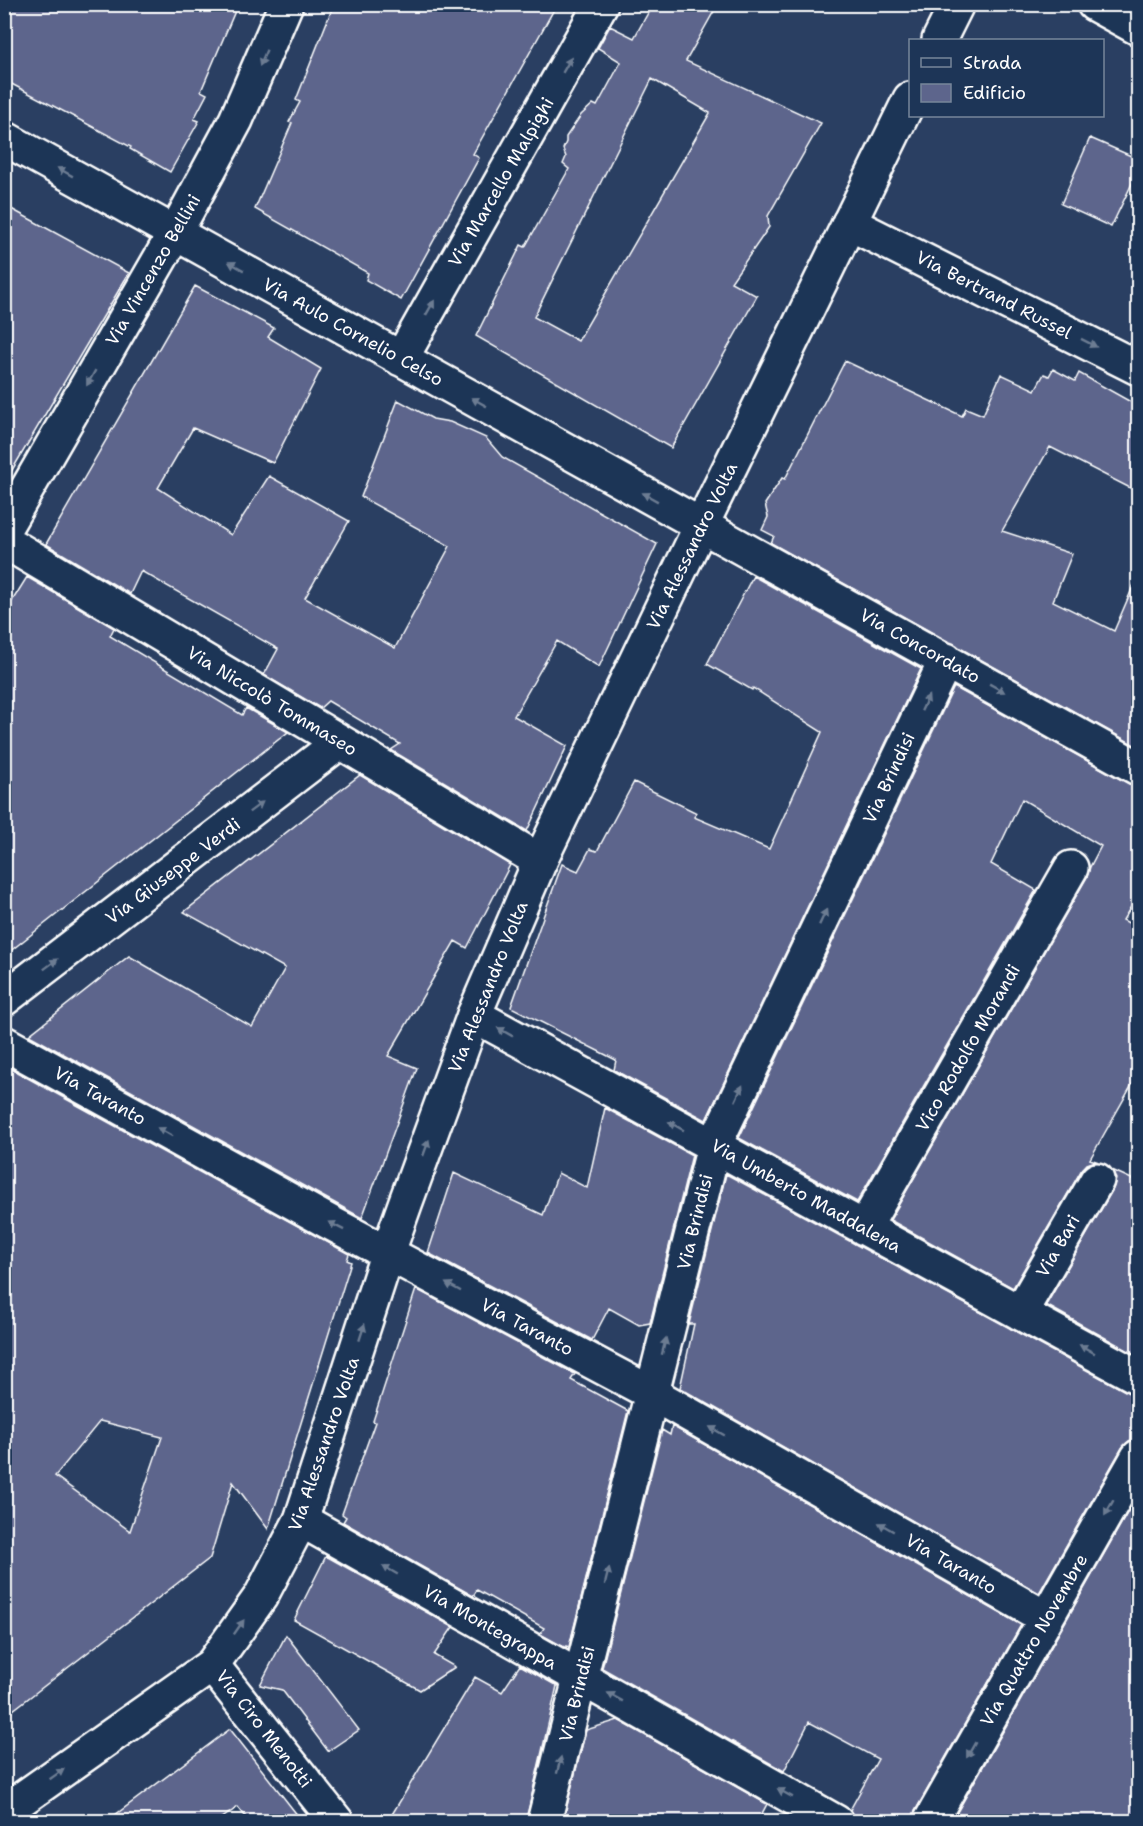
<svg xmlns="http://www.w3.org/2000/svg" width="1143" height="1826" viewBox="0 0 1143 1826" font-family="'Shantell Sans',sans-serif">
<rect width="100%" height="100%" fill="#2a3f62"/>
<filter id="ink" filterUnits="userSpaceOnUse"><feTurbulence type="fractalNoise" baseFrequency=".0167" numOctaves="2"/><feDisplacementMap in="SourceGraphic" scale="12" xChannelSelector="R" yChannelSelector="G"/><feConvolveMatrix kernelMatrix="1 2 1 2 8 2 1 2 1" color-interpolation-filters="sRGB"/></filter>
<g filter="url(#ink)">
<path fill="#5d658c" stroke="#fff" stroke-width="1.5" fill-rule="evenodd" d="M4,4H238L201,91L207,94L194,119L199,121L170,172L130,149L131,147L4,80Z
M334,4H557L473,154L479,158L401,300L366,280L368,273L255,209L292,123L289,122L300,102L296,100Z
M653,4H718L686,61L821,123L768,216L769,227L731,282L757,296L671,448L476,336L521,245L525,247L569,169L563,164L566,157L563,149L566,142V137L581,115L593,104L597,106L621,62L598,48L610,26L634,38ZM652,79L710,113L578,341L534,317Z
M1090,138L1138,159V171L1111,227L1061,204Z
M4,205L129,273L5,482V332Z
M195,286L274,328L268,337L321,369L273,463L193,428L158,488L231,535L269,476L349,521L305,598L395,648L450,546L361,497L398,400L433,419L450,422L486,438L502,457L657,544L599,667L557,641L514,716L567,746L527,831L391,750L400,744L328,701L320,708L264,675L278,649L141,571L130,594L46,544Z
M845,361L962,416L966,408L983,415L1001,374L1035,390L1044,374L1049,376L1053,369L1075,381L1079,373L1138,406V492L1050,447L1002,531L1072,554L1053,601L1114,631L1138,575V747L771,543L774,536L762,530L768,517L765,504L782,478L785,479Z
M753,576L921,669L706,1120L614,1070L616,1060L511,1007L562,864L578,871L590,849L597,851L634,782L697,813L694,817L769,849L822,732L753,688L752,690L707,664Z
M27,577L114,628L110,636L242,715L246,708L288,732L4,956V614Z
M954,687L1129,784L1138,787V895L1123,920L1138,928V1074L1090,1159L1096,1161L1087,1164L1081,1171L1013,1288L890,1220L1087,877L1090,867L1101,846L1022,799L991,864L1036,890L857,1202L739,1138Z
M360,775L510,865L467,948L455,941L388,1056L417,1068L362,1218L29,1035L129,956L252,1027L285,968L184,912Z
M4,1065L349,1254L347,1260L351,1262L268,1529L233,1482L210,1558L4,1717ZM100,1421L162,1437L130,1531L55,1476Z
M605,1108L692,1155L650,1323L639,1325L609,1308L592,1340L428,1253L454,1173L543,1215L558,1173L587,1188Z
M1112,1170L1138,1182V1356L1046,1305L1113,1189L1116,1179Z
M726,1174L1129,1393L1138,1396V1438L1129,1441L1122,1448L1039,1593L680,1388L694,1324H689Z
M416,1289L575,1374L571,1380L628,1411L569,1647L566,1646V1648L540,1634L544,1628L477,1590L473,1596L343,1522L346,1517L342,1514L375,1422L373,1421Z
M672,1426L1021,1625L914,1813L911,1821H855L850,1810L878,1759L809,1722L784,1771L602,1668L662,1430L670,1435Z
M1138,1494V1821H952Z
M326,1556L453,1627L434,1655L455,1667L420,1690L294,1620Z
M286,1635L359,1730L328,1751L282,1690L260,1685Z
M520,1665L557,1686L526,1821H388L475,1677L502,1692Z
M618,1720L767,1804L758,1821H563L586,1730Z
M230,1729L302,1821H249L238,1807L218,1821H107Z"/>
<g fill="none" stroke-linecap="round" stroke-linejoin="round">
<defs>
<path id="street" d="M1094,4L1138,28
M4,138L1138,768
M849,223L1138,368
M401,359L601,4
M4,529L175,233L236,120L286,4
M4,541L540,861
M4,999L340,742
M474,1015L1138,1377
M4,1043L329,1222L653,1394L1046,1618
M864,1228L1071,868
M1020,1313L1097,1180
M301,1520L836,1822
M212,1665L337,1822
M544,1822L714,1146L946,660
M930,1822L1138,1457"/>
<path id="secondary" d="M939,40L957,4
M5,1822L9,1808L212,1665L261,1596L301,1520L388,1252L405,1204L474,1015L540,861L701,526L910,99"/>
</defs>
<use href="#street" stroke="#fff" stroke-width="38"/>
<use href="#secondary" stroke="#fff" stroke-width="38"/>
<use href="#street" stroke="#1d3557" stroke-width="33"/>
<use href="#secondary" stroke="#1d3557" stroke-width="33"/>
</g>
<defs><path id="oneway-solid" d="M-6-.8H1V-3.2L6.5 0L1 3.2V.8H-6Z" transform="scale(1.5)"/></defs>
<g fill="#6c7c92">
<use href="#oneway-solid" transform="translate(263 58) rotate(113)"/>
<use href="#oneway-solid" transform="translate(567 65) rotate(-60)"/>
<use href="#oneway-solid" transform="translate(65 172) rotate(-151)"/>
<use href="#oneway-solid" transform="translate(236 266) rotate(-151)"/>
<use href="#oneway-solid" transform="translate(430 308) rotate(-60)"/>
<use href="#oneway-solid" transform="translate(1089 343) rotate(27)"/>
<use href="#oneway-solid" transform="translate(91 378) rotate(120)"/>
<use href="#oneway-solid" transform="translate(479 402) rotate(-151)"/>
<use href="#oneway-solid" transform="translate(650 497) rotate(-151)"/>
<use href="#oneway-solid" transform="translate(997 688) rotate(29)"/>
<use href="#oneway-solid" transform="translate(925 703) rotate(-65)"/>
<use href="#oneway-solid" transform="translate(256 807) rotate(-37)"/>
<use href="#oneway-solid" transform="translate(823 917) rotate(-65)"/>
<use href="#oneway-solid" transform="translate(51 964) rotate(-37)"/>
<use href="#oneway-solid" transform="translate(505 1032) rotate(-151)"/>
<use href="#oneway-solid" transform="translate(739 1093) rotate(-65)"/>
<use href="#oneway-solid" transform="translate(676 1126) rotate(-151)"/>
<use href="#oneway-solid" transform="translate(165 1132) rotate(-151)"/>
<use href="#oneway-solid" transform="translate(426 1148) rotate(-70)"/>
<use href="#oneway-solid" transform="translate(336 1226) rotate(-153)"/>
<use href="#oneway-solid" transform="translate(453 1287) rotate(-152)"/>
<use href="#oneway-solid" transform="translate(362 1332) rotate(-72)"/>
<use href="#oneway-solid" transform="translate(664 1346) rotate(-76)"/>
<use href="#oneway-solid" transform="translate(1087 1349) rotate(-151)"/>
<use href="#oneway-solid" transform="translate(717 1431) rotate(-150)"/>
<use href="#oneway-solid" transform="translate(1109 1508) rotate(120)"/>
<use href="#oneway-solid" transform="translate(886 1527) rotate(-150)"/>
<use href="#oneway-solid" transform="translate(390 1570) rotate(-150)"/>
<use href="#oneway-solid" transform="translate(607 1576) rotate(-76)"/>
<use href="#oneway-solid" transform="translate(239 1627) rotate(-55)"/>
<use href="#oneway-solid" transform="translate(615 1697) rotate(-151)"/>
<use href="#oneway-solid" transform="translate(971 1750) rotate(120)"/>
<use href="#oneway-solid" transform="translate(559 1765) rotate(-76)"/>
<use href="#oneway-solid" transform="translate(57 1774) rotate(-35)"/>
<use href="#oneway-solid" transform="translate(785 1793) rotate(-151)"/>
</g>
</g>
<g text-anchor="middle" stroke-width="4.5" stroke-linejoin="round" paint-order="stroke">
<g font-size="18" fill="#fff" stroke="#1d3557">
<text transform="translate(501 182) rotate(-60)" y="6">Via Marcello Malpighi</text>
<text transform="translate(153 270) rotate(-60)" y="6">Via Vincenzo Bellini</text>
<text transform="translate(994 295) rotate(27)" y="6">Via Bertrand Russel</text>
<text transform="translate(353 332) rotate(29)" y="6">Via Aulo Cornelio Celso</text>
<text transform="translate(692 546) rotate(-64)" y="6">Via Alessandro Volta</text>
<text transform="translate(920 646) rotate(29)" y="6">Via Concordato</text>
<text transform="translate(272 701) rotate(31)" y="6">Via Niccolò Tommaseo</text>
<text transform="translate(889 778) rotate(-65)" y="6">Via Brindisi</text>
<text transform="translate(173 871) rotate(-37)" y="6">Via Giuseppe Verdi</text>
<text transform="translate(488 987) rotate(-68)" y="6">Via Alessandro Volta</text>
<text transform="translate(968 1048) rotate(-60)" y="6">Vico Rodolfo Morandi</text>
<text transform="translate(100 1096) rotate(29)" y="6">Via Taranto</text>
<text transform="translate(806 1196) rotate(29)" y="6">Via Umberto Maddalena</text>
<text transform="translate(695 1222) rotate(-76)" y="6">Via Brindisi</text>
<text transform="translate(1058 1246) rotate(-60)" y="6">Via Bari</text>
<text transform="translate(527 1327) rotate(28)" y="6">Via Taranto</text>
<text transform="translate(324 1444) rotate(-71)" y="6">Via Alessandro Volta</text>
<text transform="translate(951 1564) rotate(30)" y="6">Via Taranto</text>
<text transform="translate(490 1627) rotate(30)" y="6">Via Montegrappa</text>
<text transform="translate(1034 1640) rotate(-60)" y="6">Via Quattro Novembre</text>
<text transform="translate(577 1694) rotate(-76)" y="6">Via Brindisi</text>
<text transform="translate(264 1729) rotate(52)" y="6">Via Ciro Menotti</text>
</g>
</g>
<rect width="1143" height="1826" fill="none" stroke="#1d3557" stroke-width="24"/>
<rect x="12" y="12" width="1119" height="1802" fill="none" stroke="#fff" stroke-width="2" filter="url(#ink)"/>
<rect x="909" y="39" width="195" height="78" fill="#1d3557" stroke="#77869a" stroke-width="1.5"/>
<rect x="921" y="58" width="30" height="9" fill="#1d3557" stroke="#77869a" stroke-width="1.5"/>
<text x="963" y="69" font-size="18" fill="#ffffff">Strada</text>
<rect x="921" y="84" width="30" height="18" fill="#5d658c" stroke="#77869a" stroke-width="1.5"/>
<text x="963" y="99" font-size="18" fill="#ffffff">Edificio</text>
</svg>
